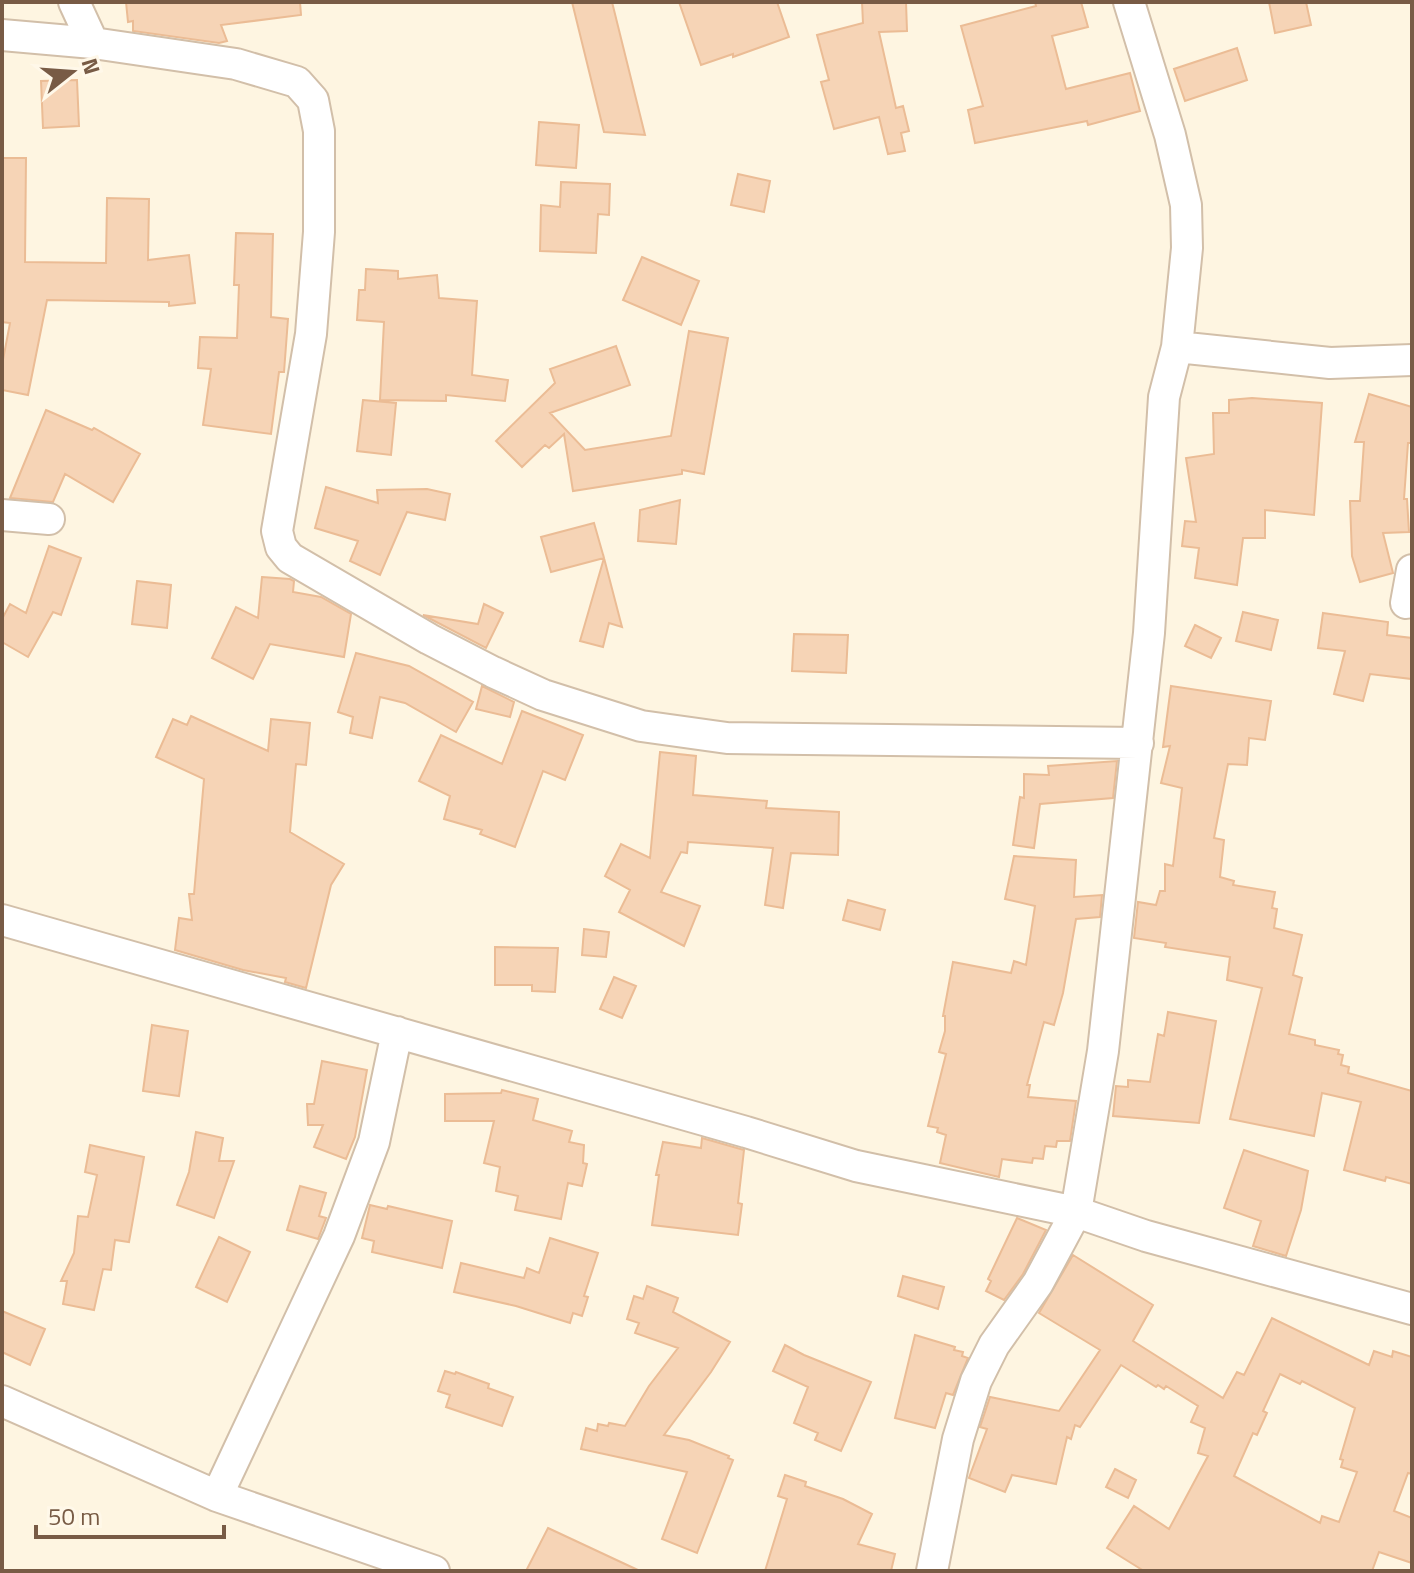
<svg xmlns="http://www.w3.org/2000/svg" width="1414" height="1573" viewBox="0 0 1414 1573" font-family="'Titillium Web',sans-serif">
<rect width="100%" height="100%" fill="#fef5e1"/>
<path fill="#f6d4b6" stroke="#ebbc95" stroke-width="2" fill-rule="evenodd" d="M126,2H300L301,15L221,25L227,41L219,43L133,31V21L128,22Z
M572,2H612L645,135L604,132Z
M679,2H777L789,37L733,57V54L701,65Z
M862,2H906L907,31L879,32L896,108L903,106L909,131L901,133L905,151L888,154L879,117L834,129L821,82L829,80L817,35L863,23Z
M1035,2H1081L1088,27L1052,36L1066,89L1130,73L1140,111L1088,125L1087,121L975,143L968,110L983,106L961,26L1036,6Z
M1269,2H1306L1311,25L1275,33Z
M1237,48L1247,80L1185,101L1174,69Z
M77,80L79,126L43,128L41,81Z
M539,122L579,125L576,168L536,165Z
M2,158H26L25,262L106,263L107,198L149,199L148,260L189,255L195,303L169,306V302L47,300L28,395L2,390V365L10,323L2,322Z
M738,174L770,181L764,212L731,205Z
M561,182L610,184L609,215L598,214L596,253L540,251L541,205L560,207Z
M236,233L273,234L271,317L288,319L284,372H279L271,434L203,425L211,369L198,368L200,337L237,338L239,285H234Z
M642,257L699,281L681,325L623,300Z
M366,269L398,271V279L437,275L439,298L477,301L472,375L508,380L505,401L446,395V401L380,400L384,322L357,320L359,290H365Z
M689,331L728,338L704,474L682,470V474L573,491L564,434L549,448L545,445L522,467L496,441L555,383L550,369L616,346L630,385L550,413L585,450L671,436Z
M1369,394L1412,407V443H1408L1404,499H1407L1409,532L1383,533L1393,573L1360,582L1352,556L1350,501H1360L1364,442H1355Z
M1252,398L1322,403L1314,515L1265,510V538H1243L1237,585L1195,578L1199,548L1182,546L1185,521L1196,522L1186,458L1214,454L1213,413H1229V400Z
M363,400L396,403L391,455L357,451Z
M46,410L92,430L94,428L140,454L113,502L65,474L53,502L10,498Z
M326,487L378,503L377,490L427,489L450,494L445,520L407,512L380,575L350,561L358,541L315,528Z
M680,500L676,544L638,541L640,510Z
M594,523L604,558L551,572L541,537Z
M49,546L81,558L61,615L53,612L28,657L2,642V619L10,604L26,613Z
M604,558L622,627L609,623L603,647L580,641Z
M262,577L290,579L294,581L293,592L321,597L351,614L344,657L270,644L253,679L212,658L236,607L258,618Z
M137,581L171,585L167,628L132,624Z
M484,604L503,613L486,648L423,615L478,624Z
M1243,612L1278,620L1271,650L1236,641Z
M1323,613L1388,622L1387,635L1412,638V679L1370,674L1363,701L1334,694L1345,651L1318,648Z
M1195,625L1221,638L1211,658L1185,646Z
M794,634L848,635L846,673L792,671Z
M356,653L409,666L473,702L456,732L405,703L380,697L372,738L350,733L353,717L338,712Z
M482,686L514,702L510,717L476,709Z
M1171,686L1271,701L1265,740L1249,738L1247,765L1228,764L1214,838L1224,840L1220,877L1234,881L1233,885L1275,892L1272,908L1277,909L1274,928L1302,935L1293,975L1302,978L1289,1034L1315,1040V1045L1339,1050L1338,1054L1343,1055L1341,1065L1349,1067L1348,1073L1412,1091V1184L1386,1177L1385,1181L1344,1170L1361,1102L1322,1093L1314,1136L1230,1119L1262,988L1227,980L1230,957L1165,947L1166,943L1134,938L1138,902L1156,905L1160,891H1165V864L1173,866L1182,788L1161,783L1170,746L1163,747Z
M522,711L583,735L565,780L543,771L515,847L480,834L482,830L444,819L450,796L419,781L441,735L502,764Z
M191,716L268,751L271,719L310,723L306,765L296,764L290,832L344,864L331,885L306,988L285,982L286,978L243,970L175,950L179,918L192,920L189,894H194L204,779L156,757L173,719L187,725Z
M660,752L696,756L693,795L767,801L766,808L839,812L838,855L791,853L783,908L765,905L773,848L688,842L687,853L681,852L661,892L700,906L684,946L619,912L630,890L605,876L621,844L650,858Z
M1117,761L1113,798L1040,804L1034,848L1013,845L1020,797L1024,798V774L1049,775L1048,766Z
M1014,856L1076,860L1074,897L1102,895L1100,917L1076,919L1063,993L1054,1025L1044,1022L1027,1085H1030L1028,1097L1076,1101L1070,1141H1057L1056,1147L1045,1146L1043,1159L1033,1158L1032,1163L1002,1159L999,1177L940,1163L946,1135L937,1132L938,1128L928,1126L946,1054L939,1052L945,1031V1016H943L953,962L1011,973L1014,961L1026,965L1035,906L1005,899Z
M848,900L885,910L880,930L843,920Z
M584,929L609,932L606,957L582,955Z
M495,947L558,948L555,992L532,991V985H495Z
M614,977L636,986L622,1018L600,1009Z
M1168,1012L1216,1021L1199,1123L1113,1116L1116,1086L1128,1087V1080L1150,1082L1158,1034L1164,1036Z
M152,1025L188,1031L179,1096L143,1091Z
M322,1061L367,1070L355,1137L346,1159L314,1147L323,1125H308L307,1104H314Z
M502,1090L538,1099L533,1120L572,1131L569,1142L584,1145L583,1163L587,1164L582,1186L568,1183L561,1219L515,1210L518,1196L496,1191L500,1167L484,1163L494,1121H445V1094L501,1093Z
M196,1132L223,1138L219,1161H234L214,1218L177,1205L189,1172Z
M702,1138L744,1150L738,1203L742,1204L738,1235L652,1225L659,1175H656L663,1142L701,1148Z
M90,1145L144,1157L129,1242L115,1240L111,1270L103,1269L94,1310L63,1304L67,1281H61L74,1253L78,1216L88,1217L97,1175L85,1172Z
M1244,1150L1308,1171L1301,1210L1286,1256L1253,1246L1261,1221L1224,1208Z
M300,1186L326,1193L319,1216L326,1218L318,1239L287,1230Z
M370,1205L387,1209L388,1206L452,1221L442,1268L372,1252L374,1241L362,1238Z
M1017,1218L1046,1230L1023,1274L1004,1300L986,1291L991,1281L988,1279Z
M219,1237L250,1252L227,1302L196,1287Z
M550,1238L598,1253L584,1296L588,1297L582,1316L573,1313L570,1323L516,1306L454,1292L461,1263L524,1278L527,1268L539,1273Z
M1073,1255L1153,1305L1133,1341L1223,1398L1237,1372L1244,1375L1272,1318L1369,1365L1374,1351L1392,1357L1393,1351L1412,1357V1474L1408,1473L1394,1511L1412,1518V1563L1379,1552L1372,1571H1144L1107,1548L1134,1506L1169,1529L1208,1456L1198,1453L1205,1428L1191,1422L1198,1406L1166,1386L1164,1389L1158,1385L1156,1387L1121,1365L1080,1427L1075,1425L1071,1439L1067,1437L1056,1484L1012,1475L1005,1492L969,1478L987,1429L980,1427L990,1397L1059,1411L1100,1350L1039,1313ZM1280,1374L1300,1384L1302,1381L1355,1408L1340,1459L1343,1460L1341,1467L1357,1472L1339,1522L1322,1516L1320,1523L1234,1476L1253,1433L1257,1435L1267,1413L1263,1411Z
M903,1276L944,1287L938,1309L898,1296Z
M647,1286L678,1298L673,1312L730,1342L711,1372L664,1435L689,1440L729,1456L728,1458L733,1460L697,1553L662,1539L687,1472L581,1449L586,1428L597,1431L598,1424L608,1426L609,1423L625,1426L649,1386L678,1348L635,1333L639,1323L627,1319L634,1296L643,1299Z
M2,1311L45,1329L30,1365L2,1352Z
M915,1335L955,1347L954,1350L963,1352L962,1356L968,1358L953,1395L946,1393L935,1428L895,1418Z
M785,1345L804,1355L871,1382L841,1451L815,1440L818,1433L794,1423L808,1387L773,1371Z
M445,1371L455,1374L456,1372L489,1384L488,1388L513,1397L502,1426L446,1407L450,1395L438,1391Z
M1115,1469L1136,1480L1128,1498L1106,1487Z
M785,1475L806,1482L805,1486L843,1499L872,1514L858,1544L895,1554L891,1571H765L787,1499L778,1496Z
M548,1528L640,1571H526Z"/>
<g fill="none" stroke-linecap="round" stroke-linejoin="round">
<defs>
<path id="minor" d="M74,2L93,43
M2,35L93,43L236,64L297,82L313,100L319,131V232L311,334L277,531L281,547L290,558L429,639L493,672L543,695L641,726L727,738L1138,743
M1177,347L1330,363L1412,360
M2,515L49,519
M1406,603L1412,570
M2,920L746,1132L856,1166L1076,1212L1146,1236L1412,1309
M2,1401L217,1496L434,1571
M217,1496L339,1236L374,1142L397,1032
M932,1571L958,1439L976,1381L994,1345L1038,1283L1076,1212L1103,1051L1149,633L1164,397L1177,347L1187,248L1186,205L1170,135L1129,2"/>
</defs>
<use href="#minor" stroke="#d2bfa9" stroke-width="34"/>
<use href="#minor" stroke="#fff" stroke-width="30"/>
</g>
<rect width="1414" height="1573" fill="none" stroke="#785b45" stroke-width="8"/>
<g transform="translate(72 72) rotate(73)" stroke="#fff8e9" stroke-width="6" paint-order="stroke">
<path d="M0-6L14 30L0 20L-14 30Z" fill="#785b45"/>
<text y="-12" font-size="22" font-weight="bold" text-anchor="middle" fill="#785b45">N</text>
</g>
<path d="M36 1525v12h188v-12" fill="none" stroke="#785b45" stroke-width="4"/>
<text x="48" y="1525" font-size="24" fill="#785b45" stroke="#fff8e9" stroke-width="6" paint-order="stroke">50 m</text>
</svg>
